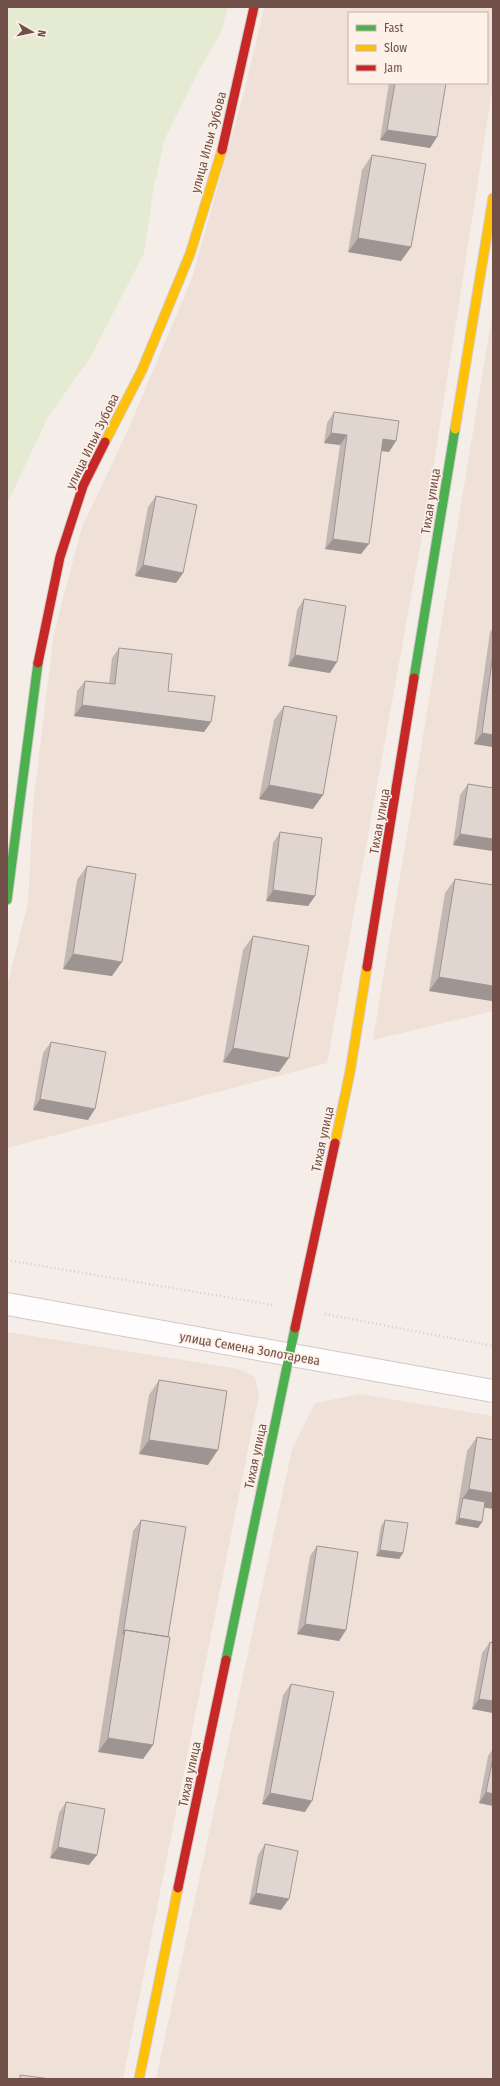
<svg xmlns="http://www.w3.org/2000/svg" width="500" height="2086" viewBox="0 0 500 2086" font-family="'Fira Sans Condensed',sans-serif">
<rect width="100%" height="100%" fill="#f5ede8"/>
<path fill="#f0e1d8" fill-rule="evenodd" d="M264,7H493V85L427,508L327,1063L7,1148V986L28,903L33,805L54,632L82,527L128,430L192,278L246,85ZM349,13H487V83H349Z
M493,310V1011L373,1040Z
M7,1332L239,1369L255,1377L259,1394L123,2079H7Z
M360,1394L493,1416V2079H156L292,1449L315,1403Z"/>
<path fill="#e5ead3" d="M7,7H228L221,32L198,72L165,138L154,186L144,253L90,358L48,417L7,504Z"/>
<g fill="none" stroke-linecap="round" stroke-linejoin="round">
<defs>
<path id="street" d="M7,1304L493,1391"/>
<path id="fast" d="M414,678L455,429
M7,900L38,663
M226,1660L295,1328"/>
<path id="slow" d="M455,429L493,198
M105,442L142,370L190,254L222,150
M335,1143L350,1072L367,967
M139,2079L178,1888"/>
<path id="jam" d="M222,150L254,7
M38,663L60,557L83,486L105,442
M367,967L414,678
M295,1328L335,1143
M178,1888L226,1660"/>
</defs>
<use href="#street" stroke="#d3c9c5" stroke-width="24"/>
<use href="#fast" stroke="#d4c9c4" stroke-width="11"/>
<use href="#slow" stroke="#d4c9c4" stroke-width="11"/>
<use href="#jam" stroke="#d4c9c4" stroke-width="11"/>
<path stroke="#d5ccca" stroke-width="2.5" stroke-dasharray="1 3" stroke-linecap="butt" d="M7,1260L273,1305
M325,1314L493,1346"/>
<use href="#street" stroke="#fefcfc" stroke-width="22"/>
<use href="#fast" stroke="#4caf50" stroke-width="9"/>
<use href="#slow" stroke="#ffc107" stroke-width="9"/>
<use href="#jam" stroke="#c62828" stroke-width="9"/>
</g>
<path fill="#c2b7b3" d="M389,83H446L437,137L430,148L380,140Z
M372,155L411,247L401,261L348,252L362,170Z
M334,412L396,441L389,452L381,451L361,554L325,549L340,445L324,443L327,423Z
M156,496L183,573L176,583L135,576L148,507Z
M304,599L330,673L288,666L297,610Z
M493,628V747L474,744L490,632Z
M119,648L168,691L211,722L204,732L74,716L77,691L85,681L109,683L112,658Z
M284,706L313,809L259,799L274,720Z
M468,784L493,788V851L453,845L460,795Z
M280,832L315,896L308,906L266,901L273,843Z
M87,866L112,976L63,969L77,880Z
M455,879L493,885V1001H492L429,991L445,893Z
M253,936L279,1072L223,1062L243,950Z
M51,1042L88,1120L33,1110L43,1053Z
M159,1380L208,1465L139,1454L149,1395Z
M477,1437L482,1522L478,1528L455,1524L467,1451Z
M141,1520L168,1637L153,1745L143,1759L98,1752L133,1531Z
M385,1520L403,1553L399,1559L376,1556L381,1526Z
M317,1546L346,1630L339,1641L297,1634L310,1556Z
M490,1642L493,1713L472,1709L482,1653Z
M291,1684L305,1812L262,1804L283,1695Z
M493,1749V1806L479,1803L488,1756Z
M66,1802L89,1865L50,1858L59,1813Z
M265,1844L281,1910L249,1904L258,1855Z"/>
<path fill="#9e9592" d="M387,130L437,137L430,148L380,140Z
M358,238L411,247L401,261L348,252Z
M331,433L347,435L340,445L324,443Z
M383,439L396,441L389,452L375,450Z
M333,539L369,544L361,554L325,549Z
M143,565L183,573L176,583L135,576Z
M295,655L337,662L330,673L288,666Z
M82,705L211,722L204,732L74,716Z
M482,733L493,735V747L474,744Z
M269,785L323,795L313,809L259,799Z
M460,834L493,839V851L453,845Z
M273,890L315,896L308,906L266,901Z
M73,954L122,962L112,976L63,969Z
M439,977L493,986V1001H492L429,991Z
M233,1048L289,1058L279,1072L223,1062Z
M40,1099L95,1109L88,1120L33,1110Z
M149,1440L218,1450L208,1465L139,1454Z
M469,1489L493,1493V1509L462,1504L463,1498Z
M459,1518L482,1522L478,1528L455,1524Z
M380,1550L403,1553L399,1559L376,1556Z
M305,1624L346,1630L339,1641L297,1634Z
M479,1699L493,1701V1713L472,1709Z
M108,1738L153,1745L143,1759L98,1752Z
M486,1792L493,1794V1806L479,1803Z
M270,1793L312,1801L305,1812L262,1804Z
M58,1847L97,1855L89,1865L50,1858Z
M256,1893L289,1899L281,1910L249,1904Z"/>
<path fill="#e1d5d0" stroke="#9e9592" d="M395,83H446L437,137L387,130Z
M372,155L426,164L411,247L358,238Z
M334,412L399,421L396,441L383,439L369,544L333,539L347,435L331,433Z
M156,496L197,505L183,573L143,565Z
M304,599L346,606L337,662L295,655Z
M119,648L172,654L168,691L215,696L211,722L82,705L85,681L115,684Z
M493,654V735L482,733Z
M284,706L337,716L323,795L269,785Z
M468,784L493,788V839L460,834Z
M280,832L322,838L315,896L273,890Z
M87,866L136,874L122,962L73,954Z
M455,879L493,885V986L439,977Z
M253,936L309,946L289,1058L233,1048Z
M51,1042L106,1052L95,1109L40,1099Z
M159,1380L227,1391L218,1450L149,1440Z
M477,1437L493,1440V1493L469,1489Z
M463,1498L485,1502L482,1522L459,1518Z
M141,1520L186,1527L168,1637L125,1630L123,1634Z
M385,1520L408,1523L403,1553L380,1550Z
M317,1546L358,1552L346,1630L305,1624Z
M125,1630L170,1637L153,1745L108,1738Z
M490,1642L493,1643V1701L479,1699Z
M291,1684L334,1692L312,1801L270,1793Z
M493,1758V1794L486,1792Z
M66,1802L105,1809L97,1855L58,1847Z
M265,1844L298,1851L289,1899L256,1893Z
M20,2075L51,2079H20Z"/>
<g text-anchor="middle" stroke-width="3" stroke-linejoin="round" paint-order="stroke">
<g font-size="13" fill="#71504a" stroke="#fef1e8">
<text transform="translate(208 142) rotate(-75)" y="5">улица Ильи Зубова</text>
<text transform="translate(92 441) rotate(-64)" y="5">улица Ильи Зубова</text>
<text transform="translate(430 501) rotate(-81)" y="5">Тихая улица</text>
<text transform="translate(379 821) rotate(-80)" y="5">Тихая улица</text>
<text transform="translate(322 1139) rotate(-78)" y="5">Тихая улица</text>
<text transform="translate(250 1348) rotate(10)" y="5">улица Семена Золотарева</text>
<text transform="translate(255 1456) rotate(-78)" y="5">Тихая улица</text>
<text transform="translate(189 1774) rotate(-78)" y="5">Тихая улица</text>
</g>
</g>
<rect width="500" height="2086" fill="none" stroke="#71504a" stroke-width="16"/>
<rect x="348" y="12" width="140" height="72" fill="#fef1e8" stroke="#c6b1a9"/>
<rect x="356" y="25" width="20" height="6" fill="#4caf50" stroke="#c6b1a9"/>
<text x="384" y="32" font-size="12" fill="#71504a">Fast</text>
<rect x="356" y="45" width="20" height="6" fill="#ffc107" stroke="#c6b1a9"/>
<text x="384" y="52" font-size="12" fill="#71504a">Slow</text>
<rect x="356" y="65" width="20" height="6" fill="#c62828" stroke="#c6b1a9"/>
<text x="384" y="72" font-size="12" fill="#71504a">Jam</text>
<g transform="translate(32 32) rotate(99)" stroke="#fef1e8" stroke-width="3" paint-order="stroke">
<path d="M0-3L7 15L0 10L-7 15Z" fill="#71504a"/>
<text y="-6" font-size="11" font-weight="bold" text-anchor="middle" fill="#71504a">N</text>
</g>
</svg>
